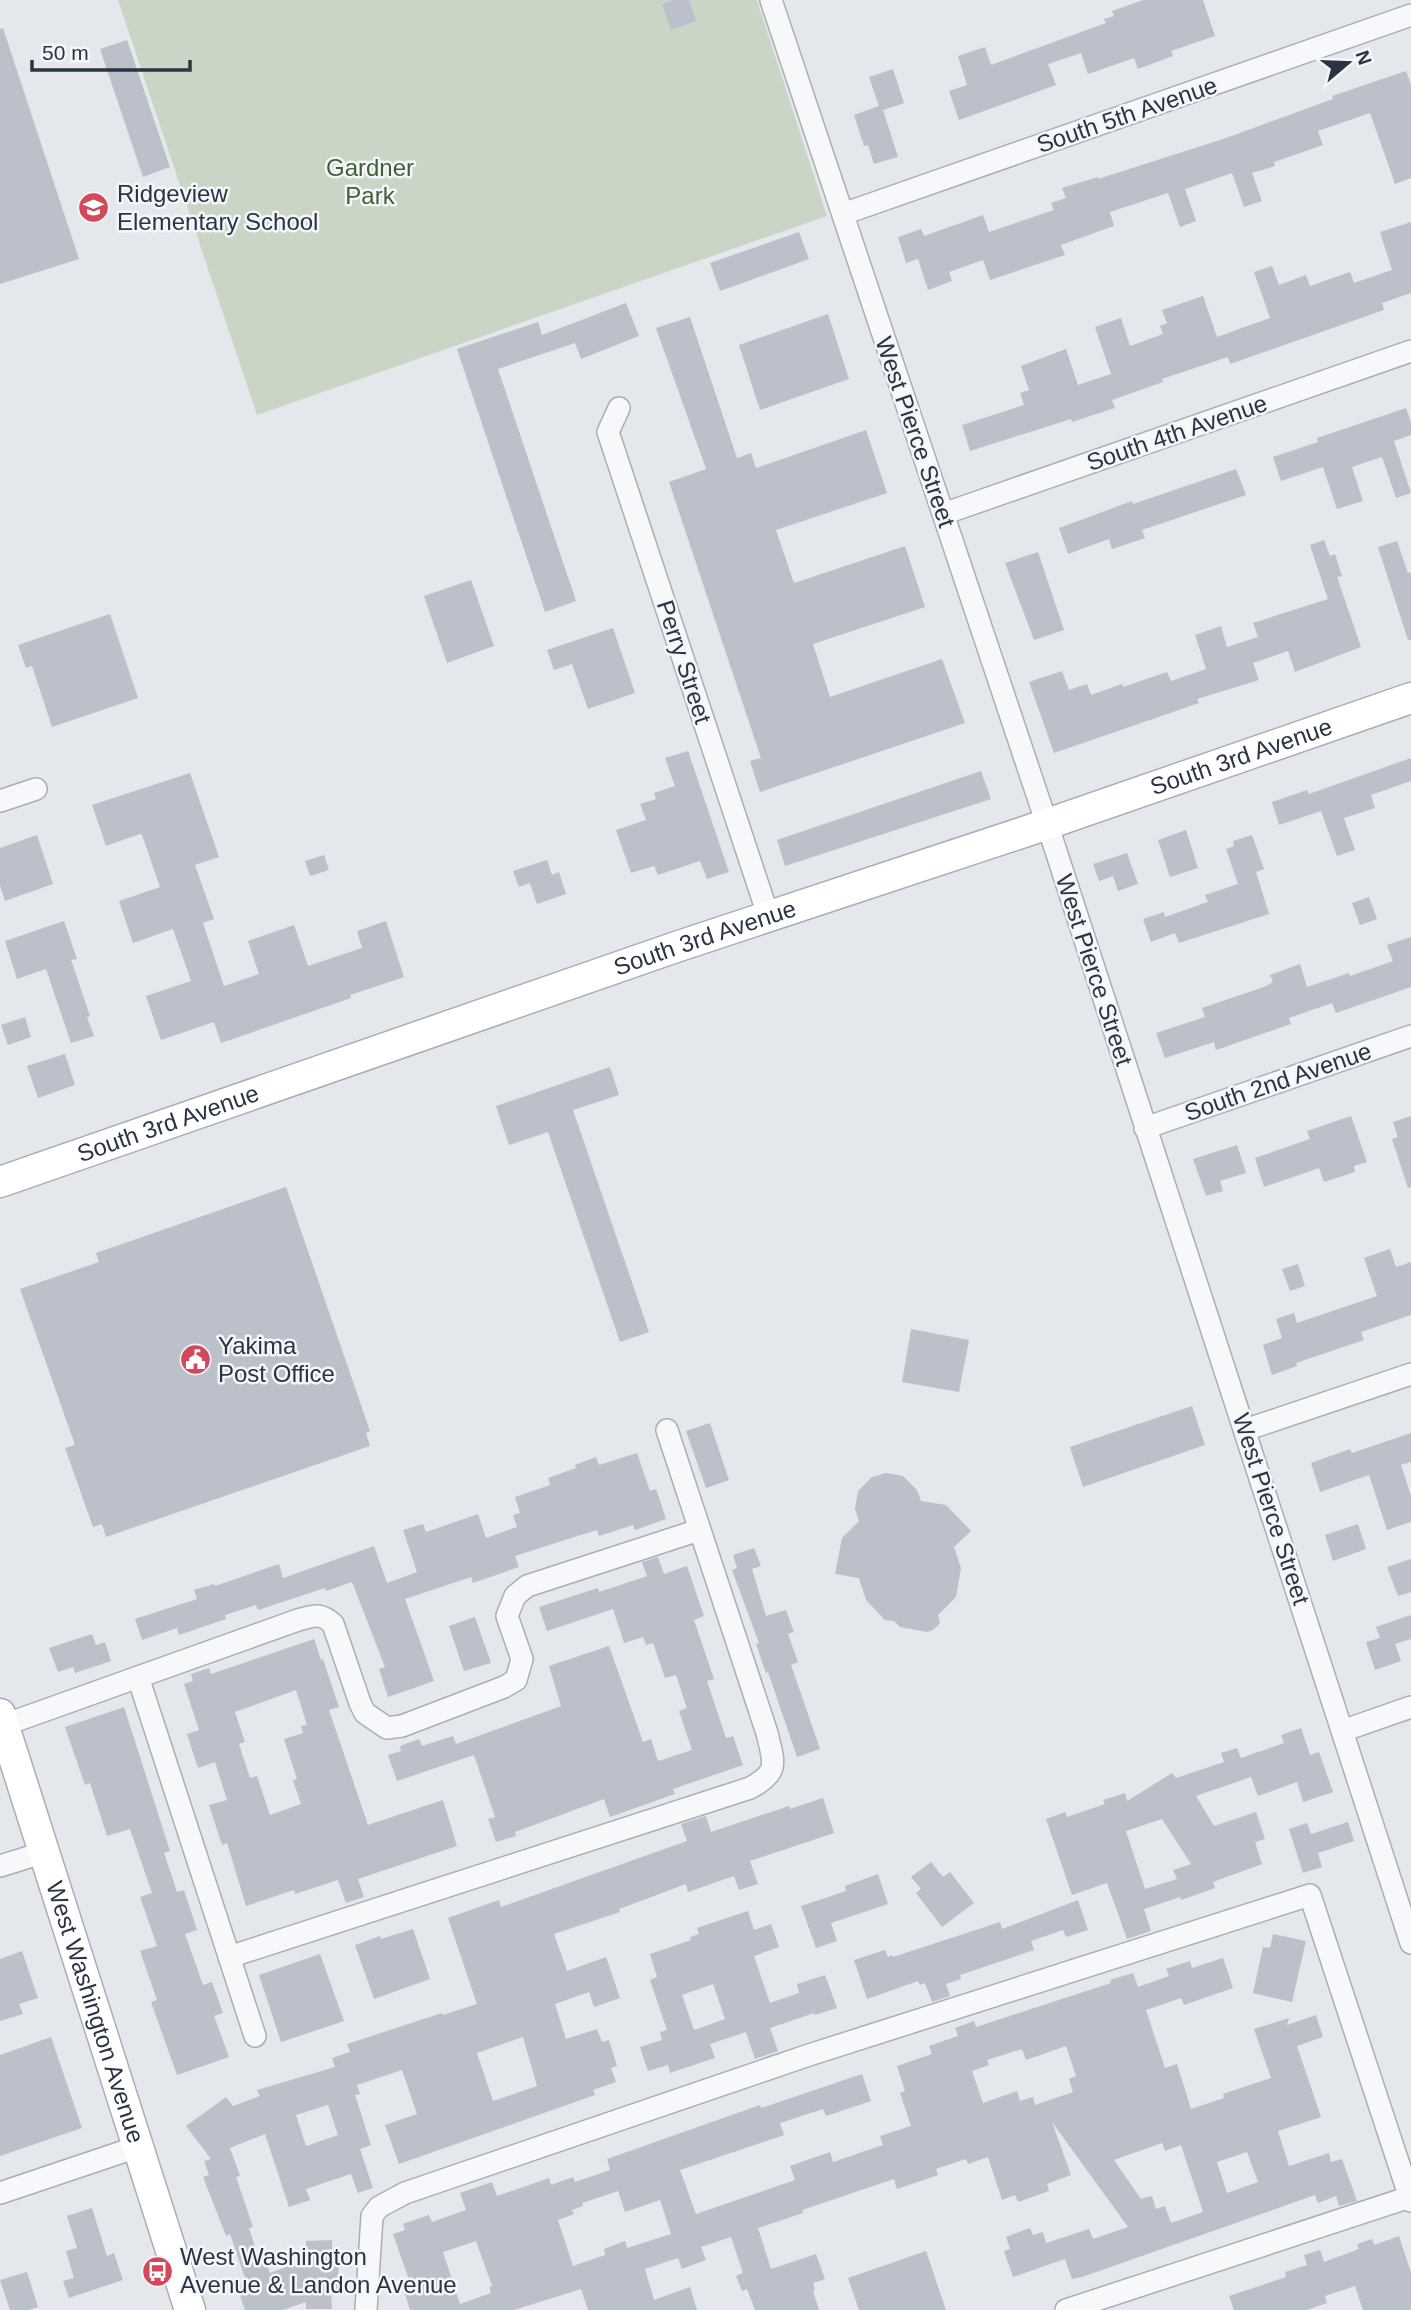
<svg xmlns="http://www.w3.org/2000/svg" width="1411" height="2310" viewBox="0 0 1411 2310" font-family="Arial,sans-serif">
<rect width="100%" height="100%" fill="#e4e7ec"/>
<path fill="#c9d6c5" d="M118,0H757L827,216L257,415Z"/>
<path fill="#bbc0ca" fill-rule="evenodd" d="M674,0H689L696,21L671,30L662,4Z
M1143,0H1203L1215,36L1171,51L1173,56L1138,69L1134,58L1088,74L1081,53L1048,64L1056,85L959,120L949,91L967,85L958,56L985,47L991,65L1106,23L1104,19L1114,16L1112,11Z
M3,28L79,259L0,284V29Z
M127,40L170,167L143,177L100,49Z
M893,69L904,103L883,110L898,157L874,164L868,145L864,146L854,115L879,106L869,77Z
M1406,71L1411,85V178L1395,184L1370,113L1318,131L1323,145L1274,162L1275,166L1252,173L1262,201L1244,207L1232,173L1185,189L1196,221L1180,227L1168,193L1110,212L1114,226L1061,245L1065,255L990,280L983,260L949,272L952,281L928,290L918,259L906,263L898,237L921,229L924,236L983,215L989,232L1054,210L1051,203L1066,198L1062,188L1098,177V179L1226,138L1333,99L1332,96Z
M1411,222V293L1382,303L1384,310L1230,364L1228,357L1162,379L1163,382L1112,400L1115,408L1072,422L1071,419L970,451L962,425L1024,405L1020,393L1029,390L1021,366L1066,349L1078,385L1111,374L1095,327L1121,318L1130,346L1163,334L1160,326L1167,323L1162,310L1203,296L1217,337L1270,318L1254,272L1272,266L1279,285L1306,275L1310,286L1350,272L1354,283L1392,270L1380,232Z
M799,232L809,259L720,291L710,263Z
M626,303L639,336L581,359L575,343L498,369L576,601L545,612L457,349L538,322L542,335Z
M828,314L849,379L760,410L739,345Z
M690,317L737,458L751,453L756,468L866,430L887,493L776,530L794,583L905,546L925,607L813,644L830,697L942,659L965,723L760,792L750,761L761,758L669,482L706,469L656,328Z
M1406,408L1411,423V435L1394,441L1411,493L1396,498L1382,457L1352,467L1363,501L1337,509L1323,467L1281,481L1273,457L1318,442L1317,438Z
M1236,469L1246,495L1142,530L1145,538L1112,549L1109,539L1068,554L1059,528L1132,501L1133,504Z
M1324,540L1330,556L1335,554L1342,576L1337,577L1361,647L1295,672L1288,651L1253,663L1259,680L1197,699L1199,703L1054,753L1029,682L1062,671L1069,690L1087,684L1091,695L1122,684L1123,687L1167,672L1171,681L1206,669L1195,635L1221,626L1227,647L1258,637L1253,623L1328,599L1310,545Z
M1397,541L1408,573L1411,572V640H1408L1378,547Z
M1038,552L1064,630L1034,640L1005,563Z
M471,580L494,646L447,663L424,596Z
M110,614L138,698L52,727L32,666L26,668L18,645Z
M613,628L635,693L588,709L572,664L554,670L547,650Z
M688,751L729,872L707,879L700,861L658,875L654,866L631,873L616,830L646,820L640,804L656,799L654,793L675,786L665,758Z
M1411,758V781L1371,795L1375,808L1344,818L1355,850L1337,856L1321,811L1279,825L1272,802L1307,790L1309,794Z
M981,771L991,799L785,866L777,840Z
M190,773L219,857L195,865L214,919L203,923L224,986L259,974L248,941L294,925L308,966L362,948L357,931L386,921L404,977L350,995L351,998L221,1043L214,1022L161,1040L146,996L191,981L173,929L133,943L119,901L160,887L142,835L140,834L106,846L92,805Z
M1186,830L1198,868L1170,877L1158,840Z
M37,835L53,884L5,901L0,886V848Z
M1252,835L1264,869L1256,872L1269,914L1179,943L1175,933L1151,942L1143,919L1164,912L1165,917L1208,902L1205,895L1238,884L1226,849L1234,846L1233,841Z
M1127,853L1138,884L1118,891L1113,876L1099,881L1093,864Z
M324,855L329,870L310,876L305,861Z
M547,860L552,875L559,872L566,894L537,904L530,883L519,887L513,871Z
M1369,897L1377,919L1360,925L1352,903Z
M64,921L77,959L71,960L90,1016L87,1017L94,1036L71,1043L46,969L17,979L5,941Z
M1411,937V987L1336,1013L1332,1003L1289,1018L1291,1024L1216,1050L1214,1042L1165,1058L1156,1033L1205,1017L1202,1008L1264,987L1273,982L1270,975L1300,964L1307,987L1349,973L1350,976L1393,961L1387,945Z
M25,1017L31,1037L8,1045L1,1025Z
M65,1054L75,1085L38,1098L27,1066Z
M610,1067L619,1095L573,1110L649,1332L620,1342L548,1132L509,1145L496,1106Z
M1351,1116L1367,1162L1354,1166L1355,1172L1324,1182L1319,1168L1264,1187L1255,1158L1310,1139L1307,1131Z
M1411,1116V1187L1408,1188L1392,1139L1398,1137L1393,1122Z
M1237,1145L1246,1173L1220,1181L1223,1191L1206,1196L1193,1159Z
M286,1187L370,1431L366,1433L370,1446L106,1537L102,1524L93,1527L65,1448L75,1445L20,1289L99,1262L96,1253Z
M1390,1249L1396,1267L1411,1262V1315L1361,1332L1364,1340L1296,1363L1297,1366L1272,1375L1263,1345L1282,1338L1276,1319L1294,1313L1297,1323L1377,1296L1364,1258Z
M1298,1264L1305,1286L1290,1291L1282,1269Z
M911,1329L969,1340L959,1392L902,1382Z
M1192,1406L1205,1445L1083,1487L1070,1447Z
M710,1423L729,1480L706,1488L686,1431Z
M1411,1433V1462L1401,1465L1411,1496V1522L1387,1530L1369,1475L1320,1492L1311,1463L1350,1449L1352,1453Z
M637,1453L650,1491L656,1489L666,1519L635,1530L633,1525L599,1536L597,1530L568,1539L515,1556L519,1567L473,1583L471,1577L405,1599L434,1681L388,1697L379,1669L385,1667L352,1582L326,1591L325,1588L258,1610L256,1605L225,1615L226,1619L179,1635L177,1628L142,1640L135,1619L197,1599L194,1590L214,1584L215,1586L279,1564L283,1578L374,1546L387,1583L417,1572L403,1530L423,1524L426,1532L478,1514L486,1538L517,1527L513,1515L520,1513L515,1497L550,1485L548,1478L576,1468L575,1465L596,1457L599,1465Z
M886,1473L903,1476L917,1490L921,1501L946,1505L971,1531L954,1547L961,1568L956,1597L938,1615L940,1623L933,1630L927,1632L900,1627L894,1621L885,1620L866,1600L859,1578L835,1574L842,1538L859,1521L855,1509L858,1491L872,1477Z
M1358,1524L1366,1549L1333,1561L1325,1535Z
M754,1548L761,1566L752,1569L766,1616L786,1610L794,1632L788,1634L798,1662L791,1665L820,1749L797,1757L768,1672L766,1673L756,1644L759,1643L732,1570L737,1568L733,1555Z
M658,1557L664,1574L687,1566L704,1616L694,1620L714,1679L707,1681L726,1738L733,1736L743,1765L673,1789L675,1794L610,1817L604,1799L515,1832L516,1836L496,1842L488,1819L495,1817L474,1755L397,1781L388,1755L401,1751L400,1746L419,1739L422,1746L453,1736L456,1744L561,1706L549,1666L609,1646L643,1742L651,1739L658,1761L692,1750L679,1711L687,1708L676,1675L665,1678L653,1643L646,1645L643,1637L624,1643L613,1609L547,1631L539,1607L598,1588L599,1592L647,1576L642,1562Z
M1411,1559V1592L1398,1596L1387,1567Z
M1411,1615V1639L1395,1644L1401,1661L1375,1670L1366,1642L1380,1638L1376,1627Z
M475,1617L491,1663L464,1671L449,1626Z
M92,1634L96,1645L105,1642L111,1661L75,1673L73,1667L58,1672L49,1648Z
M314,1639L321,1660L323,1659L339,1707L329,1710L368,1825L443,1800L457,1846L358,1879L364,1897L346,1903L338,1880L295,1894L294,1890L246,1906L227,1843L222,1845L209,1805L227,1800L215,1762L198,1768L187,1734L199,1730L184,1684L193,1681L191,1674L209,1668L211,1674ZM296,1690L307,1725L301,1726L303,1733L284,1739L297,1779L293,1780L301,1804L270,1815L257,1776L250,1778L239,1744L245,1742L235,1712Z
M124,1707L170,1851L164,1853L177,1892L184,1890L197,1930L185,1934L203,1985L212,1982L223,2013L214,2016L229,2057L177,2075L151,2002L157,2000L140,1951L157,1946L140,1897L152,1893L130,1829L107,1836L90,1783L85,1785L65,1727Z
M1301,1728L1310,1755L1319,1752L1333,1792L1303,1802L1297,1782L1258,1796L1251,1777L1196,1796L1214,1826L1256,1812L1265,1839L1255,1842L1262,1864L1213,1882L1215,1888L1181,1900L1180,1897L1144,1909L1151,1931L1127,1939L1107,1883L1072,1895L1046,1819L1065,1812L1067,1817L1105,1804L1103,1800L1125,1793L1127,1801L1172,1773L1176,1778L1224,1762L1221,1753L1237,1748L1241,1758L1284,1743L1281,1735ZM1162,1819L1191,1864L1173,1870L1177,1879L1145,1889L1126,1831Z
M823,1798L834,1833L750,1861L758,1884L739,1890L734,1876L688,1892L686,1884L619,1909L620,1912L554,1934L567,1971L606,1957L620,1998L594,2007L589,1992L555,2004L566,2039L597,2029L602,2042L609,2040L617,2066L611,2068L616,2082L593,2090L595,2095L399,2164L385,2125L417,2114L402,2070L357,2085L360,2094L355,2095L371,2145L360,2149L373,2188L358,2193L351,2174L306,2189L310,2200L289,2207L265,2134L230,2148L240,2176L236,2177L253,2227L249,2228L259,2259L264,2257L270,2273L289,2266H306V2241L332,2240V2253H338L339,2291L331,2292L332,2309H306V2302L283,2310H245L236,2284L246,2281L230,2234L226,2236L203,2177L209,2175L204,2161L211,2159L186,2126L226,2097L233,2106L260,2096L257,2090L335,2067L332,2058L350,2052L347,2044L442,2013L443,2015L477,2004L448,1918L499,1900L501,1907L687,1841L681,1824L706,1816L711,1832L789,1806L790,1809ZM523,2037L537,2086L493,2101L477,2053ZM328,2105L338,2135L306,2146L296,2115Z
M1348,1822L1354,1841L1318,1853L1322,1867L1303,1873L1289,1829L1307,1823L1311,1834Z
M931,1862L943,1877L950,1872L974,1903L942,1927L916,1893L921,1889L911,1877Z
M878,1874L888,1904L831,1923L837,1941L816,1948L801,1906L846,1891L845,1886Z
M1078,1900L1088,1930L1066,1937L1063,1930L1031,1941L1034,1950L960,1975L961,1979L946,1984L950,1996L932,2002L925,1983L920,1985L918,1981L867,1999L854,1960L885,1950L888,1957L892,1955L893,1957L1000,1922L1002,1929Z
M748,1911L754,1930L771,1924L779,1947L754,1956L770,2003L799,1993L797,1984L825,1975L837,2008L815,2015L814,2013L770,2028L778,2051L755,2059L746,2032L710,2044L715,2058L670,2073L668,2065L648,2071L640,2047L662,2040L660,2032L667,2030L650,1980L657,1977L650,1954L691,1940L690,1937L699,1934L697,1928ZM713,1984L725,2019L694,2030L682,1995Z
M413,1929L430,1979L374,1999L355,1945L380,1936L381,1939Z
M1273,1934L1306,1941L1292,2002L1253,1993L1263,1947L1270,1948Z
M22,1951L38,1998L19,2004L23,2014L0,2021V1959Z
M320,1954L344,2021L281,2042L259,1975Z
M1223,1958L1233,1988L1184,2005L1181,1998L1146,2010L1165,2068L1177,2064L1191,2109L1224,2098L1223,2094L1271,2078L1254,2029L1289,2018L1287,2025L1316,2015L1323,2037L1297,2046L1321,2117L1278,2131L1289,2166L1329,2153L1331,2162L1342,2159L1357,2201L1339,2206L1336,2196L1318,2203L1315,2195L1082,2277L1072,2279L1065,2259L1013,2277L1004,2251L1010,2249L1006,2237L1030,2228L1033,2235L1043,2232L1046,2243L1089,2229L1093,2239L1128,2227L1052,2122L1071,2175L1047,2184L1049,2191L1018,2202L1015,2195L1002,2200L988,2157L968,2164L966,2159L936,2169L938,2175L897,2189L894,2179L802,2210L803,2213L758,2228L771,2269L816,2254L825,2279L813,2283L815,2290L813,2291L819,2310H755L747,2289L742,2291L736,2276L743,2273L731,2237L701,2247L706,2260L682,2269L678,2258L645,2269L654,2300L690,2287L697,2310H588L581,2289L514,2310H410L403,2288L411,2285L393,2234L405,2230L403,2224L429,2215L432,2222L466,2210L460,2193L492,2182L497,2196L549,2178L551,2185L573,2177L575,2182L610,2170L607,2159L760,2105L761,2108L862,2074L871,2101L826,2116L823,2109L780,2123L784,2135L680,2170L696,2214L795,2180L790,2166L830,2152L833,2162L883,2145L880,2136L911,2126L900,2093L905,2091L897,2066L932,2054L929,2046L958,2036L955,2028L974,2021L976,2027L1111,1983L1110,1980L1133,1973L1138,1987L1169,1976L1166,1969L1190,1961L1192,1968ZM1066,2046L1076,2076L1069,2079L1073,2092L1035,2105L1033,2097L1020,2101L1017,2091L983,2103L972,2071L989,2065L987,2060L1022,2049L1026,2060ZM1162,2143L1165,2151L1181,2145L1203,2212L1171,2223L1165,2206L1156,2209L1152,2196L1141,2199L1114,2160ZM1247,2152L1258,2182L1227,2193L1217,2162ZM618,2191L625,2212L660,2200L671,2234L627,2248L625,2241L604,2249L605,2255L573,2266L558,2220L574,2214L572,2210L583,2206L582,2203ZM476,2241L492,2286L489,2287L491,2293L460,2304L443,2252Z
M51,2037L82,2128L0,2156V2055Z
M92,2208L107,2256L114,2253L123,2280L69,2298L63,2281L74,2278L66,2251L77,2248L67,2216Z
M1399,2236L1411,2273V2310H1363L1355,2286L1325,2296L1327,2303L1307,2310H1234L1229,2296L1286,2277L1285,2272L1307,2265L1304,2255L1320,2250L1324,2262L1359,2249L1357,2244L1372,2239L1374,2245Z
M926,2251L946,2310H859L848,2278Z
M27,2272L38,2307L29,2310H10L0,2280Z"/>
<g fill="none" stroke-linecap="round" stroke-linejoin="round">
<defs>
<path id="street" d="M771,0L1056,851L1411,1943
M843,214L1411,15
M619,408L608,432L769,918
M943,514L1411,351
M0,801L36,789
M1145,1128L1411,1036
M1245,1430L1411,1374
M138,1677L255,2036
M4,1725L298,1620C314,1616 320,1612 333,1624L360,1703L365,1713L387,1728L402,1726L504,1687L516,1680L522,1659L507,1616L515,1596L527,1586L699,1530
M1342,1731L1411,1707
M0,1866L45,1852
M229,1957L750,1788C780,1772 774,1763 767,1733L667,1430
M0,2193L137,2147
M366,2310L372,2216L379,2207L405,2193L809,2055L1310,1895L1411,2201
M1066,2310L1410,2197"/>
<g id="secondary">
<path id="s1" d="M0,1182L676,947L1030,830L1411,698"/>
<path id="s2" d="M0,1714L190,2310"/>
</g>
</defs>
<use href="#street" stroke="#a9aeb7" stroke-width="24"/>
<use href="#secondary" stroke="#a9aeb7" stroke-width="33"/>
<use href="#street" stroke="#f7f8fa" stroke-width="21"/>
<use href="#secondary" stroke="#fff" stroke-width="30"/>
</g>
<defs>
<symbol id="school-disc" viewBox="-11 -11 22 22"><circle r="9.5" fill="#d1495b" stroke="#f4f6f9"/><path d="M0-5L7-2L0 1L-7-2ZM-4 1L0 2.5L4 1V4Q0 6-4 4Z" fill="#fff"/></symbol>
<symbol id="civic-disc" viewBox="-11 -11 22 22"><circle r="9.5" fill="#d1495b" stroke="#f4f6f9"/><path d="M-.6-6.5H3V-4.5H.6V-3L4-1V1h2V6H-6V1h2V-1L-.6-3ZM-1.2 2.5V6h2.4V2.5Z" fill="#fff"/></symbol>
<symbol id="bus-disc" viewBox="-11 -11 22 22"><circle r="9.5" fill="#d1495b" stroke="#f4f6f9"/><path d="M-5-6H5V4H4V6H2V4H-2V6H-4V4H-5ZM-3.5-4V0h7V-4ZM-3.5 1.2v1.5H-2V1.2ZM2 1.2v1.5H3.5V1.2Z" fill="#fff"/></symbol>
</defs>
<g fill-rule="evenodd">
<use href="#school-disc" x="76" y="190" width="35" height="35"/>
<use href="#civic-disc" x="178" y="1342" width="35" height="35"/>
<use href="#bus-disc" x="140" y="2254" width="35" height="35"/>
</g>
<g text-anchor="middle" stroke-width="5" stroke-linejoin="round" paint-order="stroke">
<g font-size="24" fill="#2b3445" stroke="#f4f6f9">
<text transform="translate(1127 115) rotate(-19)" y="8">South 5th Avenue</text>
<text transform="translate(915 432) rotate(71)" y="8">West Pierce Street</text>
<text transform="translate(1177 433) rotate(-19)" y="8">South 4th Avenue</text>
<text transform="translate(684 662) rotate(72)" y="8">Perry Street</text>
<text dy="8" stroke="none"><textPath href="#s1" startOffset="1312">South 3rd Avenue</textPath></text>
<text dy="8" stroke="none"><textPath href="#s1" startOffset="746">South 3rd Avenue</textPath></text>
<text transform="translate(1094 970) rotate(72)" y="8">West Pierce Street</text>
<text transform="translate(1278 1082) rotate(-19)" y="8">South 2nd Avenue</text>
<text dy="8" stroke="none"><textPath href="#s1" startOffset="178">South 3rd Avenue</textPath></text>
<text transform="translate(1271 1509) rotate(72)" y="8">West Pierce Street</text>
<text dy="8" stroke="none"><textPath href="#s2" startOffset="313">West Washington Avenue</textPath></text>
</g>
<g font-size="24" fill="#3f6138" stroke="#f4f6f9">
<text x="370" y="176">Gardner<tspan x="370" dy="28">Park</tspan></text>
</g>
<g font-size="24" fill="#2b3445" stroke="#f4f6f9" text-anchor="start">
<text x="117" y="202">Ridgeview<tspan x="117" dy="28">Elementary School</tspan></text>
<text x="218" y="1354">Yakima<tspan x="218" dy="28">Post Office</tspan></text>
<text x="180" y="2265">West Washington<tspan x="180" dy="28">Avenue &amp; Landon Avenue</tspan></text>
</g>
</g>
<g transform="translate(1348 63) rotate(71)" stroke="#f4f6f9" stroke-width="5" paint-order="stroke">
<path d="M0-5L12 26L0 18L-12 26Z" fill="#2b3445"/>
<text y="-10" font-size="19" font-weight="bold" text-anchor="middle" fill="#2b3445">N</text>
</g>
<path d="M32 60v10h158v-10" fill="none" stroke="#2b3445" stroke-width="3.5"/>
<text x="42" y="60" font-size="21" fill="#2b3445" stroke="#f4f6f9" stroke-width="5" paint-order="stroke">50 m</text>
</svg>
